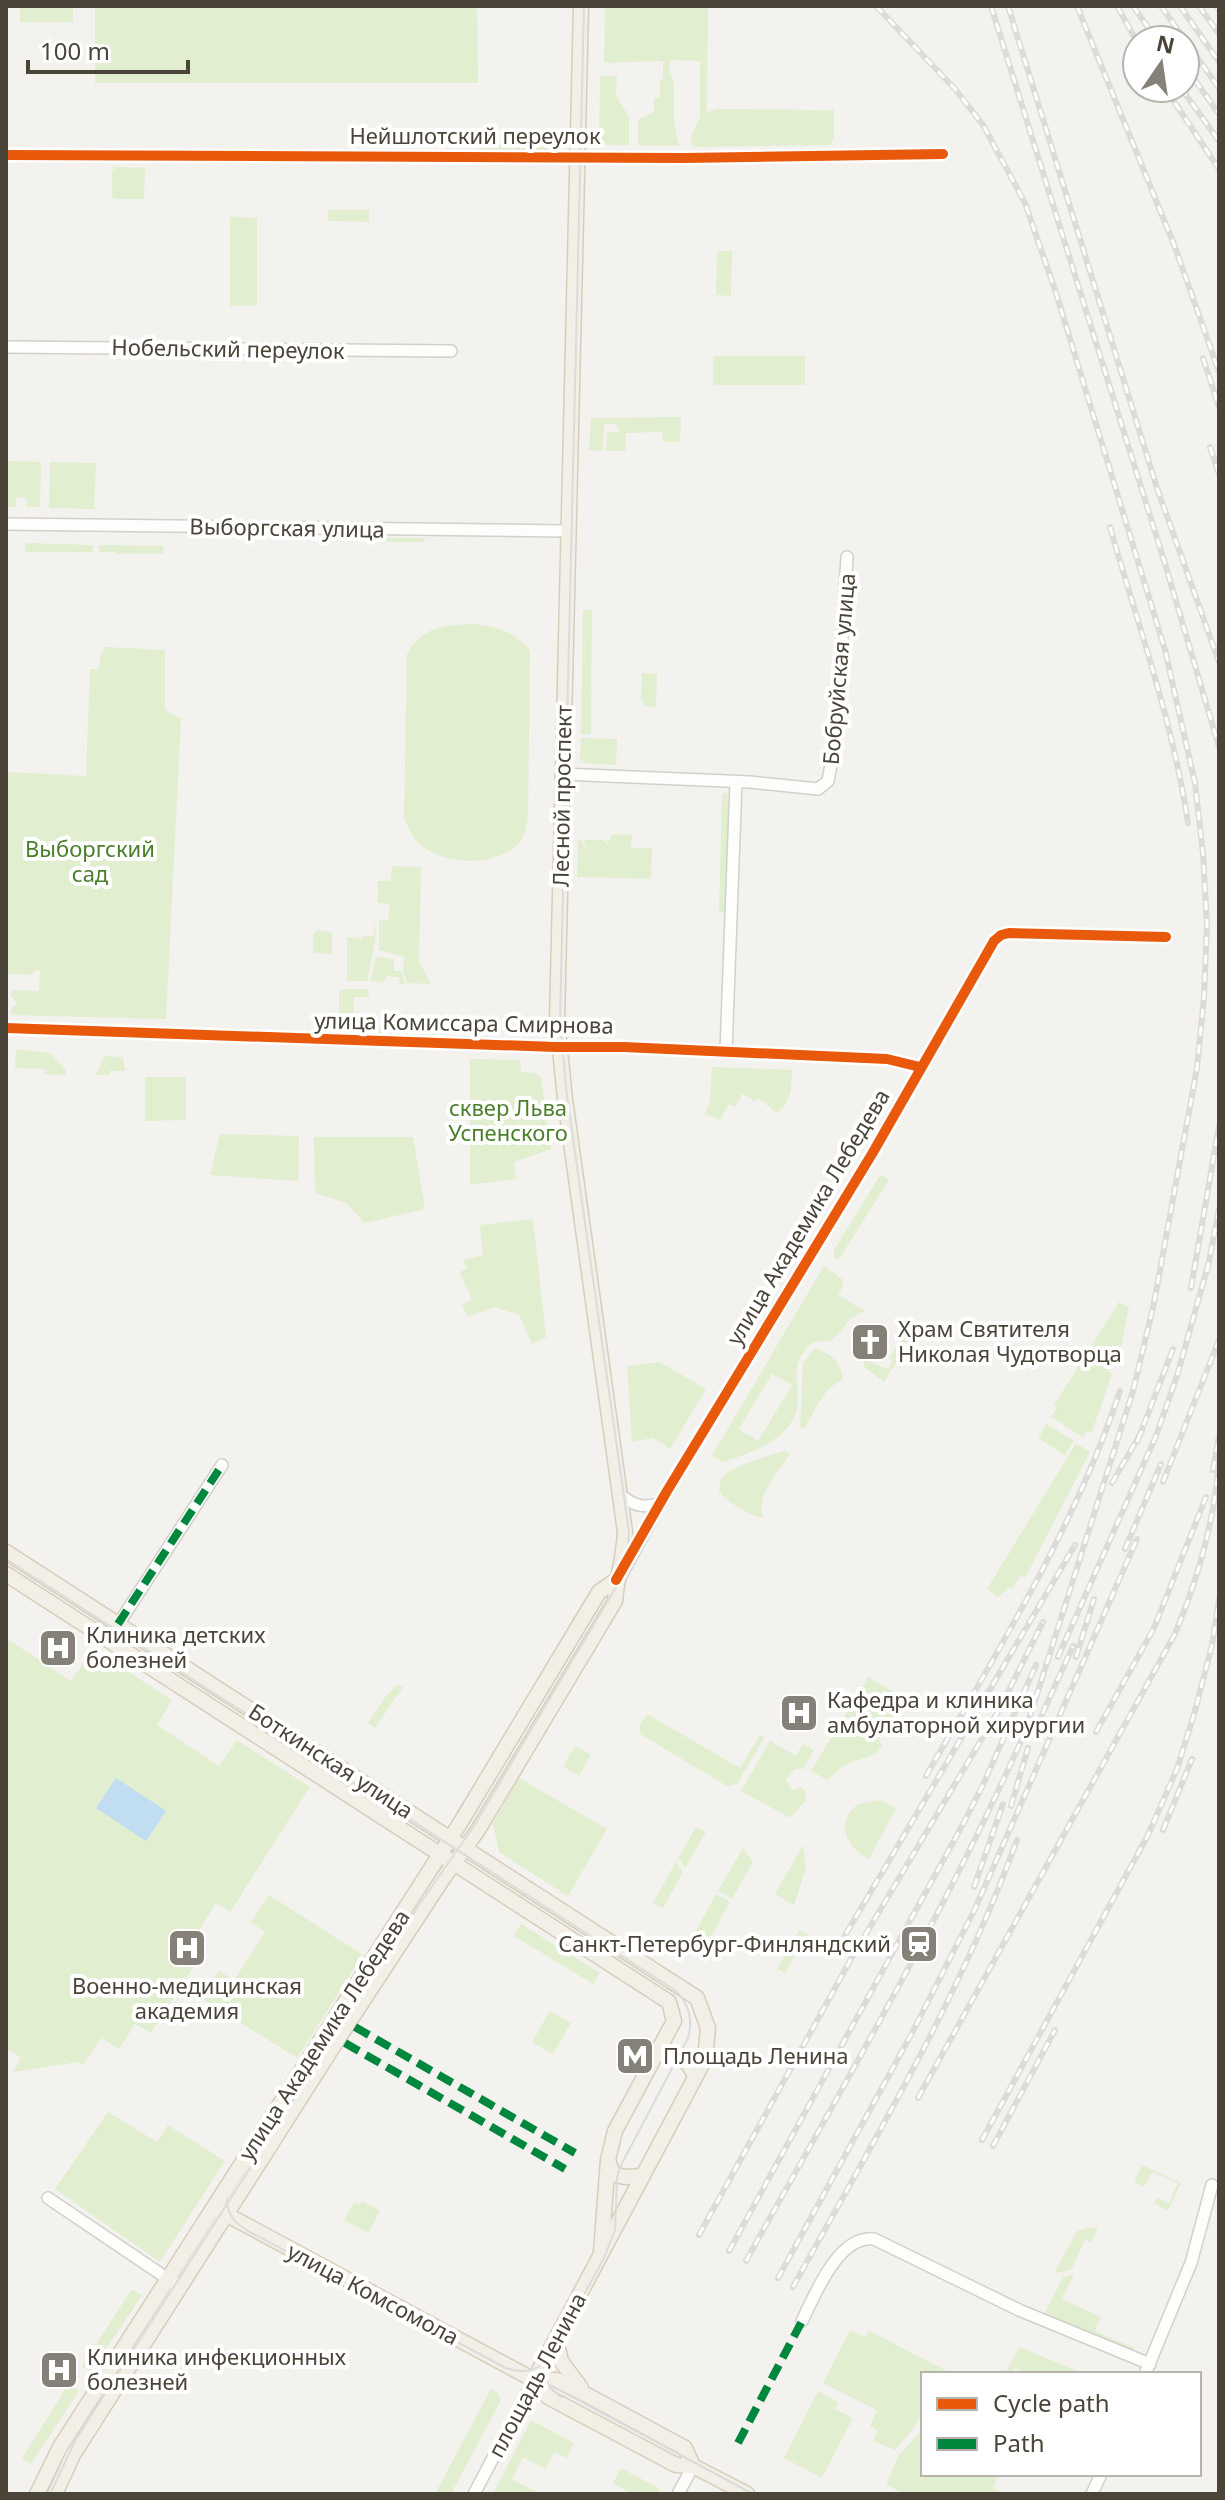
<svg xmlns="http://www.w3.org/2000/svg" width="1225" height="2500" viewBox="0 0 1225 2500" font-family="'Noto Sans',sans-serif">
<rect width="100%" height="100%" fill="#f4f2ee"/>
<path fill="#e1eecf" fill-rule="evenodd" d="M20,6H73V22H20Z
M95,6H477L478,83H95Z
M605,6H708L707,112L717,109L834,110V139L830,145L693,147L690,139L700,117V61L670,60L669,72L674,83V122L679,146L638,145V120L654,112V98L660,97V79H663V61L604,63Z
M600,76H617L616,96L629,117V145H599Z
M478,143L551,144L552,148L548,151H478Z
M115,167L145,168L144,199H114L112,196V171Z
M328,210H369V222L328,221Z
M230,217L257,218V306H230Z
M717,251H732L731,296L716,295Z
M713,356H805V385H713Z
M681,417L680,442H663L662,432L626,433L625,451H606L607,432H620L616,424H604L603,451L589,450L591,418Z
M6,461L41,462L40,507H27L26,498H16V507H6Z
M50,462L96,463L94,509L49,508Z
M321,537L425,538L424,542L319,541Z
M25,543L93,545V552H25Z
M99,545L163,546V554H116L115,552H99Z
M583,610H592L591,734H581Z
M472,624C497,626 514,631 530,651L528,819C526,826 525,836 520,842C498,867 444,866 421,845C412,838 409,829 404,819L407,654C421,627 445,625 472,624Z
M104,647L165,650V710L181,719L166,1019L11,1015V1009L17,1003L11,996L12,990L39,991L40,971L34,970L33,975L6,974V772L86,776L90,669H99L100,657Z
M642,673L657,674L656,707L645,706L641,700Z
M581,738L617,739L616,765L584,763L580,758Z
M727,792L729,803L726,912H719L722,794Z
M612,834L633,835L630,846L632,848H652L651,879L577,877L578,840H581L591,856L583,840H604L610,849L606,840H610Z
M392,866L421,867L419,961L431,984L407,983L403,973L404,957L379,950V920H388L390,904L378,903V881H391Z
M374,920L376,937L367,981H347V937L362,939L363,936H374Z
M318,930L332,932V954L313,953V934Z
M376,957L394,959V971H401L405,984H399L400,977L386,976L384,982L370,981Z
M344,989H368L369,997H354L353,1017H339V992Z
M338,1024L437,1028V1035L341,1032H338Z
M16,1049L50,1053L66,1070V1075L45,1074V1069L15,1068Z
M104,1056L123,1057L125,1071H110L109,1075H96Z
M470,1059L520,1060L521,1072L535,1073L541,1077L551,1149L514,1162L516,1179L470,1185Z
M712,1067L792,1070C791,1087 792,1102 777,1113L758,1098L755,1101L743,1094L735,1107L729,1104L720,1120L705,1114L710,1101Z
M145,1077H186V1120L145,1121Z
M220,1134L299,1136L298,1181L210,1175Z
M314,1137H413L425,1209L365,1223L346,1203L315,1193Z
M883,1175L889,1180L839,1259L834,1258V1250L879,1177Z
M533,1219L546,1337L532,1344L519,1315L494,1307L468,1317L462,1305L472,1300L460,1272L467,1268L463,1260L483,1255L480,1225Z
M824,1266L842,1279L843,1286L838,1295L865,1311L850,1318L842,1330L830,1341L813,1342C787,1364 801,1380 797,1407C792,1440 750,1453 723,1462L712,1456L714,1452ZM772,1374L792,1385L758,1441L739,1429Z
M1119,1302L1129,1308L1120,1351L1108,1371L1112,1374L1092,1432L1087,1431L1083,1437L1051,1417L1057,1408L1054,1405Z
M903,1335L911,1339L884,1382L864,1367V1359L888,1369L893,1360L889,1358Z
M815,1348C831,1354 841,1362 843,1380C824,1386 814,1413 804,1429L800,1427L803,1363Z
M660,1362L706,1389L670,1449L653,1438L632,1442L627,1366Z
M1047,1424L1074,1441L1065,1455L1038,1438Z
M1076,1443L1090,1452L1025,1578L1020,1576L1013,1589L1008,1588L998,1597L987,1589Z
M785,1451L790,1454C778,1473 755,1495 763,1518C749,1516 728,1503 719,1491C719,1488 720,1481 722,1478C730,1466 771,1455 785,1451Z
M6,1638L71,1681L93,1649L172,1700L157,1725L219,1766L237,1740L310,1787L230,1912L216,1903L186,1951L198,1960L151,2033L135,2024L119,2049L101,2038L83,2065L78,2062L13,2072L21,2058L6,2048Z
M868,1677L904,1698L879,1739L882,1746C874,1758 867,1757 854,1761C844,1765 835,1773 827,1780L811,1771Z
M398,1684L403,1687L375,1728L368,1723L386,1696Z
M647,1714L740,1768L760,1735L764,1738L737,1784L727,1786L640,1734L639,1727Z
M770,1741L796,1756L803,1744L814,1750L803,1769H795L786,1780L792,1790L801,1787L806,1792L805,1801L790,1818L741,1791Z
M575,1746L591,1755L579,1776L563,1766Z
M519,1778L607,1829L568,1896L499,1852L493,1823Z
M879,1800L896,1808L869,1859C846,1847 834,1824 858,1804Z
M696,1827L706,1832L685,1868L678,1858Z
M803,1845L806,1868L794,1905L775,1894Z
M743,1848L753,1862L732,1899L718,1891Z
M676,1862L683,1872L663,1908L653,1903Z
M716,1894L730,1902L710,1938L693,1936Z
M269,1895L363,1955L297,2058L201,1998L219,1971L234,1980L265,1932L251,1922Z
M521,1924L600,1973L593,1984L514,1936Z
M799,1930L823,1944L818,1953L801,1944L785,1973L777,1969Z
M550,2011L571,2023L553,2054L532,2042Z
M108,2112L157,2142L168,2125L225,2161L160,2262L55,2189Z
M1142,2165L1181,2183L1168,2211L1153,2203L1158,2198L1169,2203L1178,2183L1152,2172L1144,2187L1134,2182Z
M362,2201L380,2211L368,2233L344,2220L354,2202L359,2205Z
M1087,2228H1098L1092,2242L1085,2240L1071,2270L1054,2273L1077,2231Z
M1074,2274L1062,2299L1101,2317L1095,2331L1134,2348L1132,2353L1044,2314L1063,2277Z
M132,2289L142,2295L91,2372L82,2366Z
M850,2330L865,2337L869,2331L953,2374H923C923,2416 924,2418 895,2450L873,2441L878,2430L870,2426L877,2410L823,2383Z
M1019,2347L1078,2371L1079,2374H1027L1014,2368L1011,2374H1005Z
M68,2385L79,2391L31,2464L22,2458Z
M491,2389L498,2393L501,2400L451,2494H435Z
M818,2391L838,2402L835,2409L853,2418L822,2478L784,2458Z
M531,2420L574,2443L567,2458L554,2452L545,2469L523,2457L512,2479L540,2494H493Z
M923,2429V2474H999L993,2488L1002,2494H904L886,2484L899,2455Z
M621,2468L660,2489L658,2494H625L627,2491L613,2483Z"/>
<path fill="#c0ddf1" d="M116,1778L166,1811L146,1841L96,1808Z"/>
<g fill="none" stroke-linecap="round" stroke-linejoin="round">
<defs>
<path id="minor" d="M6,155L684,158L943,154
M6,347L451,351
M6,524L568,531
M562,774L750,782L818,789L828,781L836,738L847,557
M6,1028L556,1047H624L887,1059L920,1067
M726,1051L736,782
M621,1495C633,1506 645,1509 661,1503
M622,1574L667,1491L872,1154L994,941L1001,935L1009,933L1166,937
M108,1640L222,1465
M48,2198L174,2283
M802,2321C815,2295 838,2235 874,2239L1019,2310L1150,2364
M1145,2374L1191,2263L1212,2185
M474,2494L534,2380
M678,2494L693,2466
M1092,2494L1101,2474"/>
<path id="major" d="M6,1552L697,1998L708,2028L705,2059L534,2380
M6,1574L669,2002L674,2021L615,2131L608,2160L601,2252
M655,2055C675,2051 688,2058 695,2077
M608,2160L613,2174L625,2177L641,2176
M220,2211L534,2380L548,2397L676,2465L693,2466L747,2494
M556,2340L561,2361L581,2388
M534,2380H557L587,2395L685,2448L693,2466
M37,2494L60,2447L462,1820L599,1592L616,1580
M55,2494L73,2455L338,2039L442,1880L478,1830L615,1601C617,1577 624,1556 625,1532L565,1099L557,1021L581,6"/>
</defs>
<use href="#minor" stroke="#d2d0cb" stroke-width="14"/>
<use href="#major" stroke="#d6cebb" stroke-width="17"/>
<use href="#minor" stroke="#fdfdfc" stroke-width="11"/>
<use href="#major" stroke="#f2efe6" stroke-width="14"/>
<path stroke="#dbdbda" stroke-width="2" d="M6,1559L676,1991C689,2004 693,2020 688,2038L620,2167L617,2178L615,2230L604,2258L554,2350C542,2370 528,2375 506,2368L248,2231C235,2223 227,2215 227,2199
M545,2355C541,2373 546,2386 561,2397
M552,2386L753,2494
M50,2494L76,2439L421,1902L474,1826L619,1582L627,1561L629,1532L567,1096L560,1021L584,6"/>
<defs>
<path id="rail" d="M876,6L955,89L983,125L1025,203L1056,293L1165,650L1195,783L1203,854L1207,924L1204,997L1197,1068L1154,1303L1133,1391L1025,1732
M991,6L1166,567L1219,747
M1008,6L1157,488L1219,662
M1077,6L1175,247L1219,372
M1117,6L1137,42
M1133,6L1157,40
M1161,6L1219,88
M1180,6L1219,62
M1199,6L1219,34
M1215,6L1219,10
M1185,66L1219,114
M1165,88L1219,169
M1181,88L1219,141
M1203,358L1219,407
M1210,447L1219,474
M1110,527C1138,625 1173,722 1188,823
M1207,1272L1219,1209
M1191,1288L1219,1126
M1137,1442L1173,1349
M1213,1470L1219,1436
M1163,1482L1219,1340
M1112,1483L1142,1431
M1125,1549L1161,1464
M1058,1657L1156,1436L1177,1376L1209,1262
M1076,1657L1094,1599
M1035,1730L1073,1646
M1096,1732L1154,1628L1206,1497
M926,1776C997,1652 1075,1527 1120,1391
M1011,1806L1028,1748
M1163,1830L1192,1759
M974,1887L1003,1804
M837,1949L1075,1545
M918,2098L1175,1634C1198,1579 1215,1519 1219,1459
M982,2140L1148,1835L1177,1769L1195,1711L1212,1645L1219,1600
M993,2146L1055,2030
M699,2235L851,1959L999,1710L1043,1622
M729,2251L962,1826L981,1789L1036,1665
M746,2261C844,2084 948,1908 1029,1723
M778,2278L913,2031L975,1909L1137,1539
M793,2287C874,2140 960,1997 1017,1840"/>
</defs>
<use href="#rail" stroke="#dbdbda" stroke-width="6"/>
<use href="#rail" stroke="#fff" stroke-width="3" stroke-dasharray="9" stroke-linecap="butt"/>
<path stroke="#00873e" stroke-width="8" stroke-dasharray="16 8" stroke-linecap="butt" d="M118,1624L222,1465
M355,2027L575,2153
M345,2043L565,2169
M738,2443L802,2321"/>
<defs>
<path id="cycleway" d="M6,155L684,158L943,154
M6,1028L556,1047H624L887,1059L920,1067
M616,1580L667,1491L872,1154L994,941L1001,935L1009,933L1166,937"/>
</defs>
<use href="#cycleway" stroke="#fff" stroke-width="15"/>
<use href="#cycleway" stroke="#e8590c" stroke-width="10"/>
</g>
<defs>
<symbol id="church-square" viewBox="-11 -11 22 22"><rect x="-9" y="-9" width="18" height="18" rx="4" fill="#868178" stroke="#fff"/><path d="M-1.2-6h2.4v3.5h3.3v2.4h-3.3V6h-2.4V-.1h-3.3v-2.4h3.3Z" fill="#fff"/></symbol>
<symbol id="hospital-square" viewBox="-11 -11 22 22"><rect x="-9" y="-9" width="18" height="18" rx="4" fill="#868178" stroke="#fff"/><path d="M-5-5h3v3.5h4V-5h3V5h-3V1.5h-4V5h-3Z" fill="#fff"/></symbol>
<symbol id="station-square" viewBox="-11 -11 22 22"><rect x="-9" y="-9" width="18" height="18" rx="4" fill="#868178" stroke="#fff"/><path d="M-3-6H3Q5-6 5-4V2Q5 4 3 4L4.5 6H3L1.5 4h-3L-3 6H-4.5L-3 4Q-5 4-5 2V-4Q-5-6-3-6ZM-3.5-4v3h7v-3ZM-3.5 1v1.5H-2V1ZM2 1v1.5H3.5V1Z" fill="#fff"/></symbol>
<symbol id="metro-square" viewBox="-11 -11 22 22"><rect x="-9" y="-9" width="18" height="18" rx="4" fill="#868178" stroke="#fff"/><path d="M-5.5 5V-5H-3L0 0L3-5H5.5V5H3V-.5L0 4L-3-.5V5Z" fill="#fff"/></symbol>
</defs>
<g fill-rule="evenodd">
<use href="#church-square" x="848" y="1320" width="44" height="44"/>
<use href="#hospital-square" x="36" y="1626" width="44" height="44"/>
<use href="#hospital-square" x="777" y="1691" width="44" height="44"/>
<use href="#station-square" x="897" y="1922" width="44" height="44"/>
<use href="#hospital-square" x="165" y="1926" width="44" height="44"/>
<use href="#metro-square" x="613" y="2034" width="44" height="44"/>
<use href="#hospital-square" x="37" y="2348" width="44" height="44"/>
</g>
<g text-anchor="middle" stroke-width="8" stroke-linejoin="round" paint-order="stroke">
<g font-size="22" fill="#4b4439" stroke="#fff">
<text x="475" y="144">Нейшлотский переулок</text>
<text transform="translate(228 349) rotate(1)" y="8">Нобельский переулок</text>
<text transform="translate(287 528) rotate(1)" y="8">Выборгская улица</text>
<text transform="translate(839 669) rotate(-85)" y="8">Бобруйская улица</text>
<text transform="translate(562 796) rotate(-89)" y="8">Лесной проспект</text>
<text transform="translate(464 1023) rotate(1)" y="8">улица Комиссара Смирнова</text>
<text transform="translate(808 1217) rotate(-59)" y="8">улица Академика Лебедева</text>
<text transform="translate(331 1761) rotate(33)" y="8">Боткинская улица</text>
<text transform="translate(324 2035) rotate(-57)" y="8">улица Академика Лебедева</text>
<text transform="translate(373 2294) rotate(28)" y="8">улица Комсомола</text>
<text transform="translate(537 2375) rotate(-62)" y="8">площадь Ленина</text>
</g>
<g font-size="22" fill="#4a7f2a" stroke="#fff">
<text x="90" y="857">Выборгский<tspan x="90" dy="25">сад</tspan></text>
<text x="508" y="1116">сквер Льва<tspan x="508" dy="25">Успенского</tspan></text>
</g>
<g font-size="22" fill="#4b4439" stroke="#fff" text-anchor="start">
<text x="898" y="1337">Храм Святителя<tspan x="898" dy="25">Николая Чудотворца</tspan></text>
<text x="86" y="1643">Клиника детских<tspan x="86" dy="25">болезней</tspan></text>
<text x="827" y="1708">Кафедра и клиника<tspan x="827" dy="25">амбулаторной хирургии</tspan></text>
<text x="891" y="1952" text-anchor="end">Санкт-Петербург-Финляндский</text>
<text x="187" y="1994" text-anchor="middle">Военно-медицинская<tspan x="187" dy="25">академия</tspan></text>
<text x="663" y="2064">Площадь Ленина</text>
<text x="87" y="2365">Клиника инфекционных<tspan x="87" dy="25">болезней</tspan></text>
</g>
</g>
<rect width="1225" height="2500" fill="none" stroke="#4b4439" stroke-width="16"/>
<rect x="921" y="2372" width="280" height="104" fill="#ffffff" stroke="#b7b4b0" stroke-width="2"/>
<rect x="937" y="2398" width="40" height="12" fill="#e8590c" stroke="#b7b4b0" stroke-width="2"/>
<text x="993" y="2412" font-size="24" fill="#4b4439">Cycle path</text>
<rect x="937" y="2438" width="40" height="12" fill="#00873e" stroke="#b7b4b0" stroke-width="2"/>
<text x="993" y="2452" font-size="24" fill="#4b4439">Path</text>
<g transform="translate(1161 64) rotate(13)"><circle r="38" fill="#ffffff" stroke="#b7b4b0" stroke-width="2"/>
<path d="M0-6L14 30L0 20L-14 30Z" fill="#868178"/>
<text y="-12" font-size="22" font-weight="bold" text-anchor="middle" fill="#4b4439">N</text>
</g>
<path d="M28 60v12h160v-12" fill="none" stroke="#4b4439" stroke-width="4"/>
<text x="40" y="60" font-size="24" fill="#4b4439" stroke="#ffffff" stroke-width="6" paint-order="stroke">100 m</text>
</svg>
